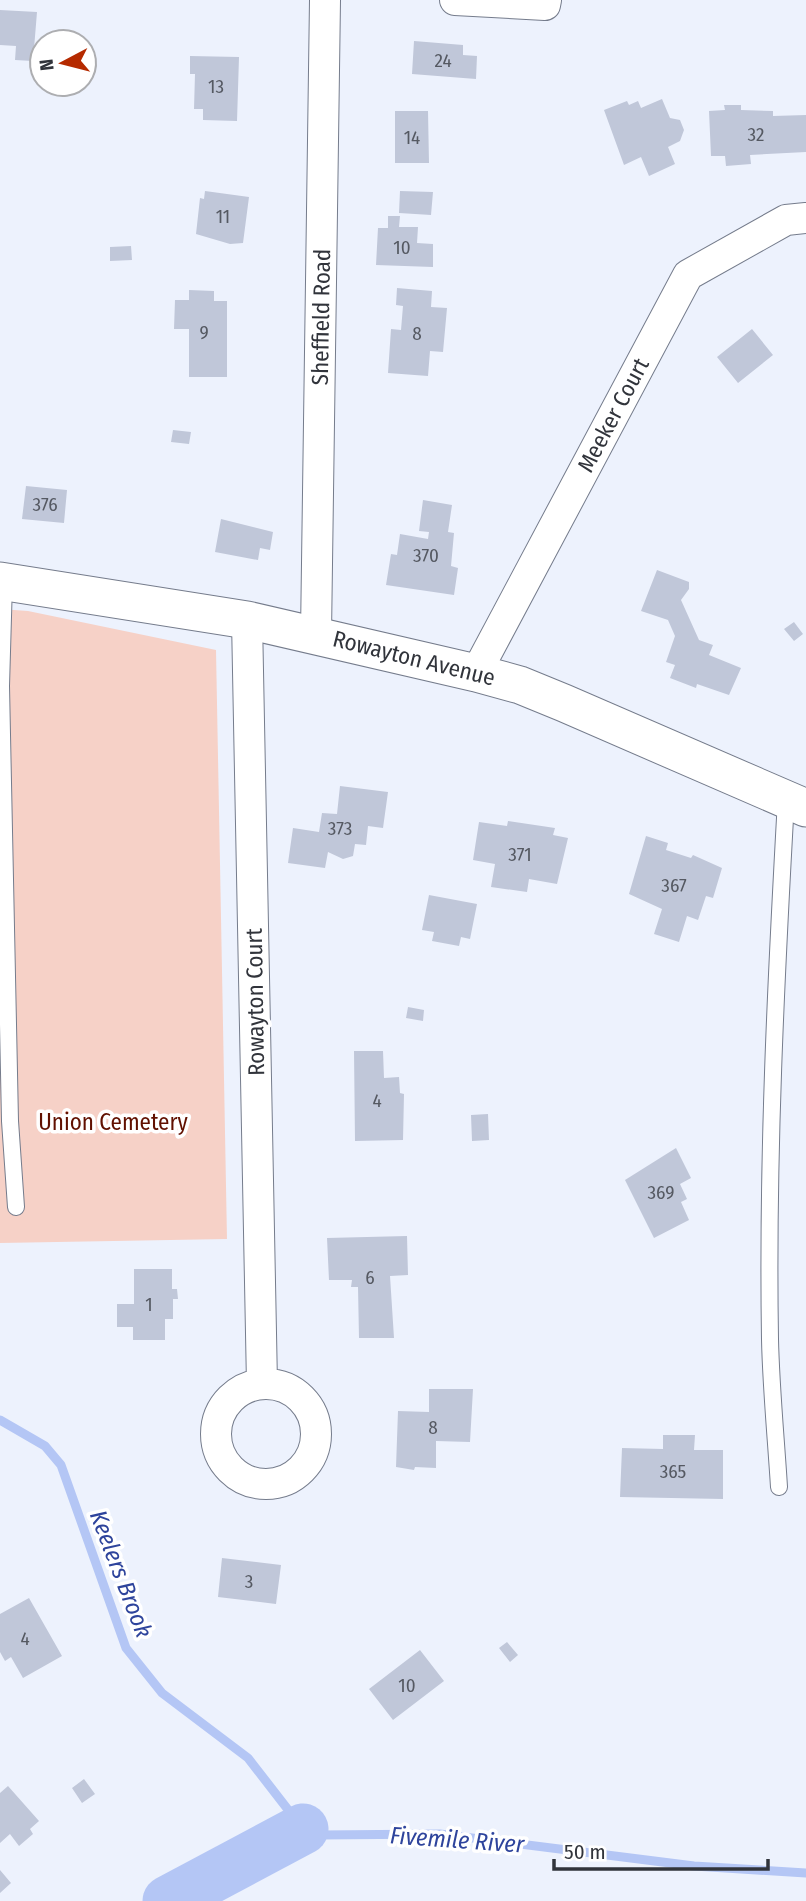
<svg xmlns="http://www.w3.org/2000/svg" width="806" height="1901" viewBox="0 0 806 1901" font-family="'Fira Sans Condensed',sans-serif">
<rect width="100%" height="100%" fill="#edf2fd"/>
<path fill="#f6d1c7" d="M0,609L28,611L216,650L227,1239L0,1243Z"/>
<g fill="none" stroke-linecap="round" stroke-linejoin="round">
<path stroke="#b4c6f5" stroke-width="9" d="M0,1420L45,1446L61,1465L126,1648L162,1693L248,1758L303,1829L319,1835L440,1834L694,1866L806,1873"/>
<path stroke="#b4c6f5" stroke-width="51" d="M168,1901L303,1829"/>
</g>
<path fill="#c0c7d9" d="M0,10L37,12L33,61L15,60L16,46L0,45Z
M414,41L463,45V55L477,56L476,79L412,74Z
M190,56L239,57L237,121L203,120V109H194L195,74H190Z
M662,99L670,118L680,120L684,130L680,141L668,147L675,164L649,176L641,157L624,165L604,110L627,101L629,105L638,101L641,108Z
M724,105H741V110L773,111V116L806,115V152L750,155L751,164L726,166L725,156H711L709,111L725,110Z
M395,111H428L429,163H395Z
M205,191L249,197L243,243L230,244L196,234L200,198L204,199Z
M400,191L433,192L431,215L399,213Z
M388,216H400L399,227H418L417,243L433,244V267L376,265L378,228H388Z
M131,246L132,260L110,261V247Z
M397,288L432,291L431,307L447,308L443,352L430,351L428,376L388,373L391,329L401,330L403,306L396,305Z
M189,290L214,291V301H227V377H189V329H174L175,300H189Z
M752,329L773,355L738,383L717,357Z
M173,430L191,432L189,444L171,442Z
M26,486L67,490L64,523L22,519Z
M423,500L452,505L448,532L454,533L451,566L458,568L454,595L386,585L391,554L397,555L400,534L428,539L429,532L419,531Z
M221,519L273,532L270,550L260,548L258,560L215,552Z
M657,570L689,582V589L681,600L699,640L713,645L709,655L741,668L729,695L697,684L696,688L670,678L675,665L666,662L675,636L668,620L641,611Z
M794,622L803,634L794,641L784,629Z
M340,786L388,792L383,828L368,826L366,845L355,844L353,856L343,859L328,852L325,868L288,863L293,828L319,832L322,813L337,814Z
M508,821L555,828L553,835L568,838L557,884L529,879L527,892L491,887L495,864L473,860L479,822L507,826Z
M646,836L668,843L666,850L691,858L693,855L722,868L713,898L706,896L698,920L687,916L679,942L654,934L662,909L629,894Z
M429,895L477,904L470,939L461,937L459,946L432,941L434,932L422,930Z
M408,1007L424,1010L423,1021L406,1018Z
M354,1051H383L384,1078L399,1077L400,1093L404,1094L403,1140L355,1141Z
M488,1114L489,1140L472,1141L471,1115Z
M676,1148L691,1178L680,1184L687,1199L681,1202L689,1220L654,1238L625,1180Z
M407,1236L408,1275L390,1276L394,1338H359L358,1287H351L352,1280H329L327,1238Z
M134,1269H172V1289H177L178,1299H173V1319H165V1340H133V1327H117V1304H134Z
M429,1389H473L470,1442L436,1441V1468L415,1467L414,1470L396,1467L398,1411L429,1412Z
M663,1435H695L694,1450H723V1499L620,1497L622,1448L663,1449Z
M222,1558L281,1565L276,1604L218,1597Z
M29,1598L62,1656L23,1678L11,1657L5,1661L0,1652V1614Z
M507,1642L518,1655L510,1662L499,1648Z
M420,1650L444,1681L393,1720L369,1689Z
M84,1779L95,1794L82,1803L72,1788Z
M8,1786L39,1821L30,1829L33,1834L19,1846L10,1834L0,1843V1793Z
M0,1870L11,1883L0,1893Z"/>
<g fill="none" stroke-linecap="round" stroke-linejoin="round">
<defs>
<path id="service" d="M4,582L1,686L10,1121L16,1207
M779,1487C776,1438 771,1388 770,1339C767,1159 776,979 786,800"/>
<path id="minor" d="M455,0L545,5L546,0
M247,620L262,1384
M316,634L325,0
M476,673L688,275L786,220L806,218
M216 1434a50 50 0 1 1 100 0a50 50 0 1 1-100 0Z"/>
<path id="tertiary" d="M0,581L247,620L476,673L520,685L564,703L806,808"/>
</defs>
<use href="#service" stroke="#757c8c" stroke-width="18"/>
<use href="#minor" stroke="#757c8c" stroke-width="32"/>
<use href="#tertiary" stroke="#757c8c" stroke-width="39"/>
<use href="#service" stroke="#fff" stroke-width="16"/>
<use href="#minor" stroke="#fff" stroke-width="30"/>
<use href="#tertiary" stroke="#fff" stroke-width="37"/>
</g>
<g text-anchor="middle" stroke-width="7" stroke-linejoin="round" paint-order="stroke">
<g font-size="19" fill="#555962">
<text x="443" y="67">24</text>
<text x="216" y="93">13</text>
<text x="756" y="141">32</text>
<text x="412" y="144">14</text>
<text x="223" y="223">11</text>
<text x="402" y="254">10</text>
<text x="204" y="339">9</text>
<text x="417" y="340">8</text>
<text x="45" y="511">376</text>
<text x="426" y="562">370</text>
<text x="340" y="835">373</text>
<text x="520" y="861">371</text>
<text x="674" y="892">367</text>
<text x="377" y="1107">4</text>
<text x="661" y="1199">369</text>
<text x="370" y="1284">6</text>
<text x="149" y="1311">1</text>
<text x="433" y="1434">8</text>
<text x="673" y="1478">365</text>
<text x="249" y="1588">3</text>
<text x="25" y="1645">4</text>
<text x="407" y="1692">10</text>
</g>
<g font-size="23" fill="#31343b" stroke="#fff">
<text transform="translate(321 317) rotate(-89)" y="8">Sheffield Road</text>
<text transform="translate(613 415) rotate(-62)" y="8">Meeker Court</text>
<text transform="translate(414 658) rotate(14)" y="8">Rowayton Avenue</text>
<text transform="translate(255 1002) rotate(-91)" y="8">Rowayton Court</text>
</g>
<g font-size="23" fill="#611000" stroke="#fff">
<text x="113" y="1130">Union Cemetery</text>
</g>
<g font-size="24" font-style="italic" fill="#2e449c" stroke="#fff">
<text transform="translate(121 1574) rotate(69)" y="8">Keelers Brook</text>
<text transform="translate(457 1840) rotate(4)" y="8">Fivemile River</text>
</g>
</g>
<g transform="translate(63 63) rotate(263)"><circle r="33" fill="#ffffff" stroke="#adaeb1" stroke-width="2"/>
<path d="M0-5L12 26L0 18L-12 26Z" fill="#b52a00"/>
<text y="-10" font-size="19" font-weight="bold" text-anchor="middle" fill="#31343b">N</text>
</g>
<path d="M554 1859v10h214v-10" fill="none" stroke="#31343b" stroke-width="3.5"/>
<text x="564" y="1859" font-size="21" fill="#31343b" stroke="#ffffff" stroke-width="5" paint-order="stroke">50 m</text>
</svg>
